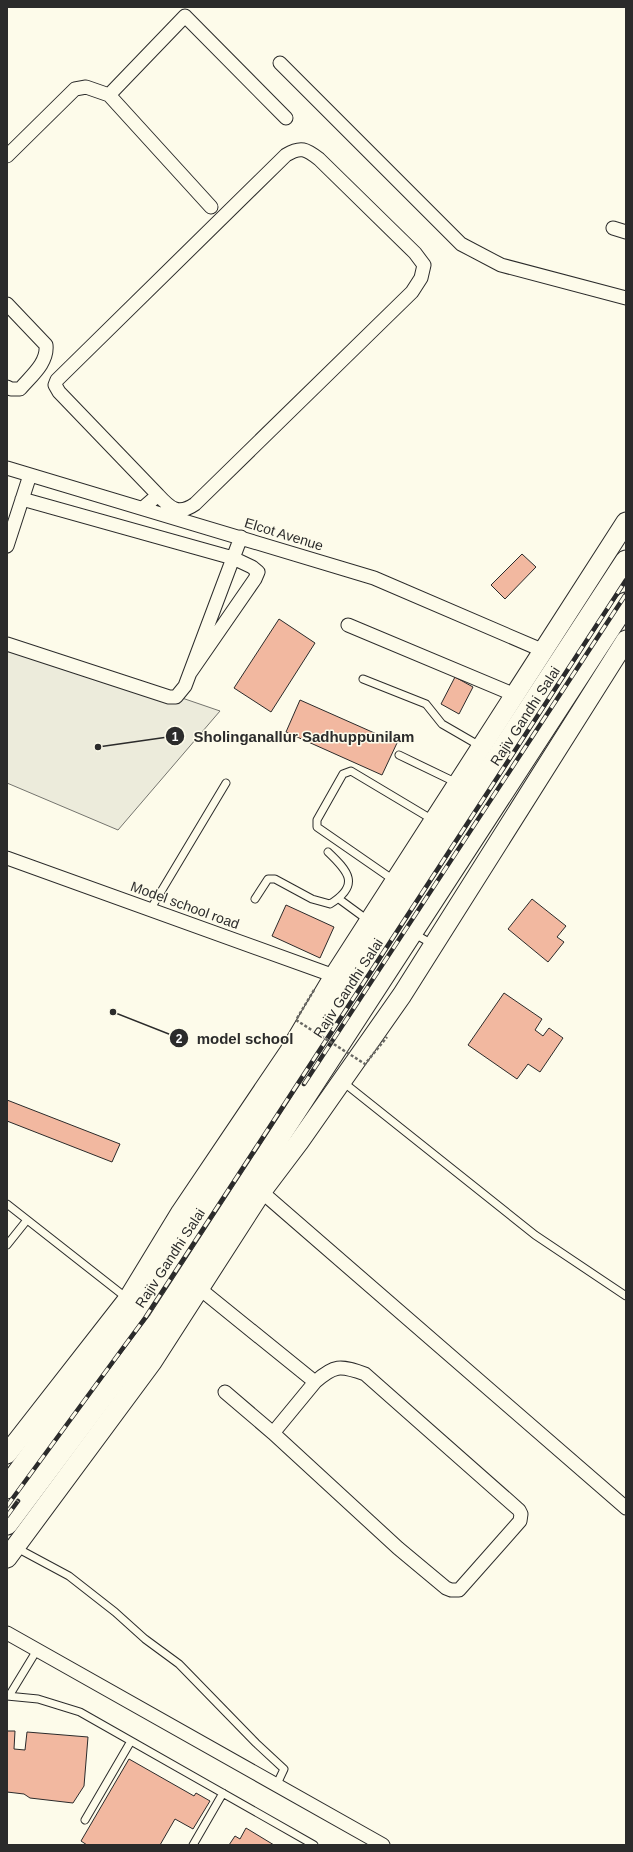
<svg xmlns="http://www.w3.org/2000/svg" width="633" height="1852" viewBox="0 0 633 1852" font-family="Helvetica,sans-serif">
<rect width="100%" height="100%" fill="#fdfbea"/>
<path fill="#ecebdb" stroke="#74746e" d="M7,638L220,711L118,830L7,783Z"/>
<path fill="#f2b8a0" stroke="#2b2b2b" d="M522,554L536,567L505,599L491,585Z
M279,619L315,643L271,712L234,688Z
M455,677L473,687L459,714L441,704Z
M300,700L397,743L382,775L286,732Z
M532,899L566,926L557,937L564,942L548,962L508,929Z
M286,905L334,927L320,958L272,936Z
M504,993L542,1019L535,1030L543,1036L549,1028L563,1038L540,1072L528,1064L517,1079L468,1045Z
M7,1100L120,1144L112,1162L7,1121Z
M7,1731H15L14,1749L25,1750L27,1732L88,1737L84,1786L73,1803L30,1798L24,1794L7,1792Z
M129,1759L194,1796L196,1793L210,1801L193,1829L175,1819L160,1845H87L81,1841Z
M246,1828L274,1845H229L235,1836L240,1839Z"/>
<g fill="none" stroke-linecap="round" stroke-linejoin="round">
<defs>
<path id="lane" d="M363,679L426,704L442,724L480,746
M399,755L457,783
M395,881L317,827V820L343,774L351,771L433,820
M255,899L268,879H275L312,899L330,904C361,885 348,871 328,852
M339,899L369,921
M150,910L226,783
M413,933L434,945
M343,1082L535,1235L626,1296
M7,1204L128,1299
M7,1245L27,1220
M15,1547L69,1576L115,1612L145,1639L179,1664L256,1743L284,1769L277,1784
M7,1696L38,1699L80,1712L314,1845
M9,1696L37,1650
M85,1820L131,1741
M193,1845L223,1793"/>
<path id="street" d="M280,63L461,244L501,265L626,298
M109,95L185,16L286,118
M7,156L75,89L86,87L109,95L211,207
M613,228L626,232
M7,304L46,345C48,363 31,376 20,389H11L7,387
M7,468L374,578L544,651
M22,499L233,558L252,567L258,572L255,579L190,673
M143,508L158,495C170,508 178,516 195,504L412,292L421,278L424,265L415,253L319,159C306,149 301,146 286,155L57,380L55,385L59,392L158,495
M7,546L30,475
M348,625L515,695
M7,644L169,697H176L185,686L241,537
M7,858L340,978
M256,1187L626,1508
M200,1289L315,1382C334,1365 340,1365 365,1374L519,1510L521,1514L520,1521L459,1590H451L446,1588L398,1548L273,1433L315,1382
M225,1392L273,1433
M7,1633L383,1845"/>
<path id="secondary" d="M7,1454L128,1299L181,1212L289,1052L334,976L626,522
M7,1558L152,1362L262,1191L299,1142L402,995L626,640"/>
<path id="primary" d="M7,1488L138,1307L626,561
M7,1524L159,1321L626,603"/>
</defs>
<use href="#lane" stroke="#2b2b2b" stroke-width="9"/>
<use href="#street" stroke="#2b2b2b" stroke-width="15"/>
<use href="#secondary" stroke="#2b2b2b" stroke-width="21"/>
<use href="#primary" stroke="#2b2b2b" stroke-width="23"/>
<use href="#lane" stroke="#fdfbea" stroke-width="7"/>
<use href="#street" stroke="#fdfbea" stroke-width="13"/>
<use href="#secondary" stroke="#fdfbea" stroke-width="19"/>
<use href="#primary" stroke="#fdfbea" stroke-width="21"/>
<defs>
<path id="rail" d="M304,1084L626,594
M7,1506L145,1318L626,580
M7,1516L18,1501"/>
</defs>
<use href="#rail" stroke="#2b2b2b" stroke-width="4.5"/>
<use href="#rail" stroke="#fdfbea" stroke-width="3" stroke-dasharray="9" stroke-linecap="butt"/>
<path stroke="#6a6964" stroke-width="2.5" stroke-dasharray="3 2" stroke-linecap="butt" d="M314,990L296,1020L365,1064L387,1037"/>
</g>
<g text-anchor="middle" stroke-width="3" stroke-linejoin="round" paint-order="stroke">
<g font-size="14" fill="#2b2b2b" stroke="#fdfbea">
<text transform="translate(284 534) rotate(17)" y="5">Elcot Avenue</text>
<text transform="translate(525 716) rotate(-57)" y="5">Rajiv Gandhi Salai</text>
<text transform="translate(185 905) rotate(20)" y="5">Model school road</text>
<text transform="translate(348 988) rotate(-57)" y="5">Rajiv Gandhi Salai</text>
<text transform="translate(170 1258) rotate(-57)" y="5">Rajiv Gandhi Salai</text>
</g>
</g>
<path fill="none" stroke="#2b2b2b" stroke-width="1.5" d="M98 747L175 736M113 1012L179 1038"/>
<g fill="#2b2b2b" stroke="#fdfbea" stroke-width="1.5">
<circle cx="98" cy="747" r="4"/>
<circle cx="113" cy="1012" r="4"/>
<circle cx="175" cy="736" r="10"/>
<circle cx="179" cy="1038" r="10"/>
</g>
<g font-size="12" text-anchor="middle" font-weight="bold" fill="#fff">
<text x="175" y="741">1</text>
<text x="179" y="1043">2</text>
</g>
<g font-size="15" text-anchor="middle" font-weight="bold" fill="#2b2b2b" stroke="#fdfbea" stroke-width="3" stroke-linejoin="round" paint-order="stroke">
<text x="304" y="742">Sholinganallur Sadhuppunilam</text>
<text x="245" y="1044">model school</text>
</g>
<rect width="633" height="1852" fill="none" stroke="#2b2b2b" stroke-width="16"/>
</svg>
